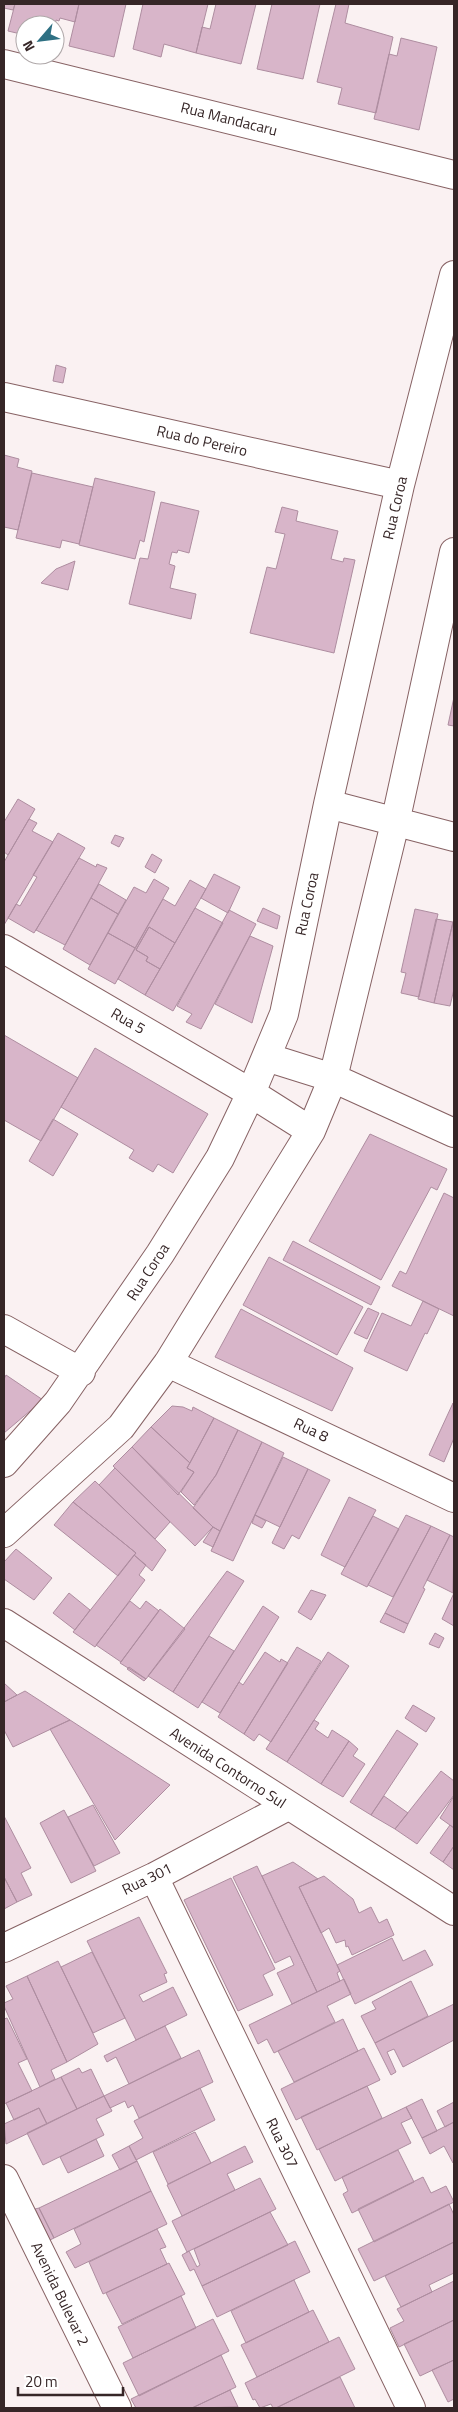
<svg xmlns="http://www.w3.org/2000/svg" width="458" height="2412" viewBox="0 0 458 2412" font-family="'Titillium Web',sans-serif">
<rect width="100%" height="100%" fill="#faf1f2"/>
<path fill="#d8b5c9" stroke="#ae8da0" d="M4,4H15L13,10L4,8Z
M15,4H79L75,22L60,18L59,21L56,20L55,25H25V35L8,31Z
M79,4H126L114,57L69,46Z
M143,4H208L196,53L164,44L161,57L133,49Z
M216,4H256L241,64L196,53L202,27L210,29Z
M272,4H320L303,79L257,69Z
M336,4H349L345,23L393,37L376,113L338,104L342,88L317,82Z
M401,38L437,47L419,130L374,119L389,54L397,56Z
M56,365L66,368L63,383L53,381Z
M4,455L19,459L17,467L32,471L18,530L4,527Z
M32,473L93,487L79,544L62,540L60,548L16,538Z
M95,478L155,492L144,542L140,540L135,559L79,545Z
M161,502L199,511L189,553L178,550L177,553L172,552L169,564L175,566L170,588L196,594L191,619L129,604L140,558L148,559Z
M282,507L298,511L296,521L338,531L331,559L343,562L344,558L355,560L334,653L250,633L267,567L276,569L285,534L275,532Z
M75,561L68,590L41,583L56,569Z
M454,697V726L448,725Z
M18,799L35,809L8,855L4,852V822Z
M29,819L37,823L32,831L53,842L4,925V862Z
M58,833L85,848L34,933L8,918L16,904L20,906L37,877L33,875Z
M115,835L124,838L119,847L111,843Z
M152,854L162,860L155,873L145,867Z
M79,858L96,867L97,864L107,868L65,945L36,930Z
M214,874L240,887L228,913L201,898Z
M154,879L169,888L135,948L108,933L134,887L146,893Z
M190,880L206,889L175,943L149,927L136,950L148,957L146,961L160,969L145,995L118,979L163,899L175,906Z
M99,884L126,900L118,914L91,898Z
M91,898L118,914L90,965L63,949Z
M195,908L223,923L173,1011L145,995Z
M263,908L280,916L277,929L257,921Z
M415,909L438,914L419,997L401,993L406,973L401,972Z
M229,910L256,924L201,1029L186,1022L192,1014L177,1006Z
M436,919L453,922L434,1003L418,999Z
M453,922L454,989L450,1006L434,1003Z
M149,927L175,943L160,969L146,961L148,957L136,950Z
M108,933L135,948L115,984L88,969Z
M250,936L273,946L252,1023L215,1004Z
M4,1035L78,1078L41,1141L4,1120Z
M95,1048L208,1114L173,1173L158,1164L153,1172L129,1158L134,1150L61,1107Z
M53,1119L78,1134L53,1176L29,1161Z
M370,1134L447,1169L437,1190L431,1187L381,1280L309,1241Z
M444,1193L454,1198V1316L392,1286L400,1271L406,1274Z
M293,1241L380,1287L371,1305L283,1260Z
M269,1257L363,1307L337,1355L243,1305Z
M423,1301L439,1309L427,1334L425,1333L407,1371L364,1351L382,1313L411,1326Z
M368,1308L379,1313L367,1339L354,1333Z
M241,1309L353,1368L332,1411L215,1357Z
M6,1375L43,1400L4,1433V1379Z
M453,1403L454,1438L444,1462L429,1455Z
M172,1406L183,1407L192,1411L193,1407L214,1418L190,1463L151,1427Z
M214,1418L238,1430L216,1475L194,1505L181,1492L194,1472L187,1468Z
M151,1427L190,1463L187,1468L194,1472L178,1495L132,1447Z
M238,1430L262,1442L220,1531L213,1527L193,1508L216,1475Z
M262,1442L284,1453L233,1561L211,1551Z
M132,1447L213,1527L195,1546L113,1466Z
M283,1457L308,1469L280,1527L255,1515Z
M115,1468L170,1522L155,1539L99,1485Z
M308,1469L330,1480L299,1539L292,1535L284,1549L272,1543Z
M95,1481L166,1550L152,1571L134,1555L136,1553L73,1502Z
M349,1497L376,1510L345,1567L321,1555Z
M73,1502L136,1553L118,1576L54,1525Z
M255,1515L266,1521L262,1528L252,1523Z
M406,1515L431,1526L393,1597L368,1585Z
M373,1516L399,1529L367,1587L341,1574Z
M431,1526L450,1535L427,1580L423,1588L425,1589L408,1624L385,1613Z
M213,1527L220,1531L213,1547L203,1542Z
M450,1535L454,1537L453,1593L427,1580Z
M16,1549L52,1578L34,1600L4,1579V1562Z
M134,1555L146,1565L139,1575L145,1580L95,1647L73,1632Z
M227,1571L244,1581L173,1692L148,1676Z
M311,1590L326,1595L311,1620L298,1612Z
M69,1593L90,1610L75,1630L53,1613Z
M454,1593V1626L442,1619Z
M130,1601L140,1609L146,1601L159,1611L121,1662L96,1645Z
M263,1606L279,1617L220,1713L202,1702Z
M160,1609L185,1629L146,1679L120,1663Z
M385,1613L408,1624L404,1633L380,1622Z
M435,1633L444,1638L439,1648L429,1644Z
M209,1636L234,1651L198,1708L173,1692Z
M297,1647L321,1661L271,1742L259,1734L254,1741L244,1734Z
M265,1652L280,1662L281,1659L288,1663L244,1734L218,1717L239,1682L243,1685Z
M328,1652L349,1666L287,1762L266,1749Z
M129,1667L146,1679L144,1681L127,1669Z
M4,1683L17,1695L4,1702Z
M25,1691L70,1720L13,1747L4,1730V1702Z
M413,1705L435,1718L426,1732L405,1718Z
M70,1720L170,1785L115,1840L50,1729Z
M314,1720L319,1723L315,1729L328,1738L332,1730L349,1741L321,1784L287,1762Z
M397,1730L418,1744L371,1815L350,1802Z
M349,1741L358,1749L353,1756L365,1764L343,1797L321,1784Z
M441,1771L454,1781V1795L417,1844L395,1829Z
M384,1796L408,1813L395,1829L371,1815Z
M454,1796V1828L440,1818Z
M93,1805L120,1853L94,1866L68,1817Z
M64,1810L96,1871L71,1883L40,1823Z
M4,1816L31,1868L21,1873L32,1895L17,1902L4,1877Z
M450,1825L454,1828V1846L443,1862L430,1853Z
M454,1846V1870L443,1862Z
M293,1862L318,1879L299,1887L340,1971L337,1973L340,1981L317,1992L262,1876Z
M257,1866L317,1992L292,2004L277,1973L294,1965L290,1956L275,1963L233,1877Z
M324,1876L353,1899L359,1913L371,1907L379,1923L387,1919L394,1935L352,1955L348,1946L346,1947L345,1940L336,1943L329,1928L321,1933L299,1887Z
M4,1877L17,1902L4,1909Z
M231,1878L275,1969L263,1975L273,1995L238,2011L184,1900Z
M139,1917L167,1973L164,1974L167,1982L139,1995L143,2002L173,1987L187,2015L136,2040L87,1941Z
M392,1938L403,1961L425,1950L433,1965L355,2004L337,1965Z
M92,1952L125,2018L93,2033L61,1967Z
M58,1961L98,2044L67,2062L27,1976Z
M27,1976L67,2062L51,2070L55,2079L40,2087L4,2006V2003L13,1999L6,1986Z
M344,1979L351,1994L327,2006L335,2022L274,2053L267,2039L258,2044L249,2025Z
M411,1981L428,2016L375,2043L361,2016L376,2009L372,2002Z
M454,2004V2040L403,2067L394,2049L387,2052L396,2072L391,2075L375,2043Z
M7,2018L27,2059L18,2063L32,2091L4,2104V2019Z
M343,2019L358,2051L294,2082L278,2051Z
M165,2026L181,2058L129,2084L116,2057L107,2062L104,2056Z
M364,2048L380,2080L296,2120L281,2089Z
M199,2050L213,2082L139,2118L133,2105L128,2108L125,2101L110,2108L104,2096Z
M79,2068L82,2073L91,2069L104,2096L77,2109L61,2077Z
M61,2077L77,2109L47,2124L39,2108L14,2120L6,2103Z
M367,2086L382,2118L317,2150L301,2117Z
M200,2088L215,2120L136,2160L129,2146L143,2138L134,2121Z
M104,2096L112,2111L96,2119L104,2135L43,2165L27,2133Z
M422,2099L437,2131L422,2138L406,2107Z
M454,2102V2122L445,2127L437,2111Z
M406,2107L412,2118L401,2123L411,2143L335,2181L319,2149Z
M39,2108L47,2124L6,2144L4,2124Z
M454,2122V2162L453,2163L444,2146L430,2154L422,2138Z
M195,2132L211,2163L168,2184L153,2152Z
M96,2139L104,2156L68,2173L60,2157Z
M129,2146L137,2161L120,2170L112,2155Z
M245,2146L253,2162L227,2174L235,2190L182,2216L167,2185Z
M398,2150L414,2182L352,2213L343,2194L348,2191L342,2177Z
M137,2161L151,2191L54,2238L39,2208Z
M423,2177L431,2193L446,2186L454,2202L374,2242L358,2209Z
M260,2178L276,2209L187,2252L172,2221Z
M151,2191L167,2224L75,2268L66,2252L81,2244L74,2229Z
M449,2204L454,2215V2242L374,2281L358,2249Z
M39,2208L54,2238L50,2240L35,2209Z
M270,2212L288,2245L202,2286L194,2269L190,2271L182,2255L189,2251L197,2267L200,2265L194,2249Z
M157,2229L166,2247L160,2249L167,2264L103,2294L89,2262Z
M295,2241L310,2272L217,2317L202,2286Z
M454,2242V2273L429,2285L432,2292L401,2307L385,2276Z
M169,2263L185,2294L122,2324L106,2293Z
M294,2280L309,2312L246,2343L231,2311Z
M454,2281V2320L399,2347L390,2328L404,2321L397,2309Z
M181,2296L196,2328L133,2358L118,2327Z
M313,2310L329,2342L257,2377L241,2345Z
M213,2319L229,2351L139,2396L123,2363Z
M454,2320V2360L420,2376L404,2344Z
M339,2337L355,2369L276,2408H273L271,2404L260,2408L255,2399L253,2400L245,2383Z
M221,2355L236,2387L192,2408H136L131,2399Z
M454,2360V2399L448,2402L432,2370Z
M340,2377L355,2408H276Z
M230,2390L238,2407L192,2408Z"/>
<g fill="none" stroke-linecap="round" stroke-linejoin="round">
<defs>
<path id="minor" d="M4,64L454,175
M4,397L400,485
M328,804L454,837
M4,949L251,1093L311,1131
M266,1057L333,1078L454,1133
M4,1329L81,1372
M168,1363L454,1498
M4,1463L58,1402L160,1254L220,1158L251,1093L284,1014L328,804L400,485L454,275
M4,1533L121,1427L168,1363L311,1131L333,1078L395,823L454,552
M4,1623L454,1911
M154,1877L411,2408
M4,1948L154,1877L288,1806
M4,2179L117,2408"/>
</defs>
<use href="#minor" stroke="#876264" stroke-width="30"/>
<use href="#minor" stroke="#fff" stroke-width="28"/>
</g>
<g text-anchor="middle" stroke-width="4" stroke-linejoin="round" paint-order="stroke">
<g font-size="15" fill="#362627" stroke="#fff">
<text transform="translate(229 119) rotate(14)" y="5">Rua Mandacaru</text>
<text transform="translate(202 441) rotate(13)" y="5">Rua do Pereiro</text>
<text transform="translate(395 508) rotate(-77)" y="5">Rua Coroa</text>
<text transform="translate(307 904) rotate(-78)" y="5">Rua Coroa</text>
<text transform="translate(128 1021) rotate(30)" y="5">Rua 5</text>
<text transform="translate(148 1272) rotate(-57)" y="5">Rua Coroa</text>
<text transform="translate(311 1430) rotate(25)" y="5">Rua 8</text>
<text transform="translate(228 1768) rotate(33)" y="5">Avenida Contorno Sul</text>
<text transform="translate(147 1879) rotate(-26)" y="5">Rua 301</text>
<text transform="translate(282 2143) rotate(64)" y="5">Rua 307</text>
<text transform="translate(60 2294) rotate(64)" y="5">Avenida Bulevar 2</text>
</g>
</g>
<rect width="458" height="2412" fill="none" stroke="#362627" stroke-width="10"/>
<g transform="translate(40 40) rotate(242)"><circle r="24" fill="#ffffff" stroke="#afa8a9"/>
<path d="M0-4L9 19L0 12L-9 19Z" fill="#2e7083"/>
<text y="-8" font-size="14" font-weight="bold" text-anchor="middle" fill="#362627">N</text>
</g>
<path d="M18 2387v8h105v-8" fill="none" stroke="#362627" stroke-width="2.5"/>
<text x="25" y="2387" font-size="15" fill="#362627" stroke="#ffffff" stroke-width="4" paint-order="stroke">20 m</text>
</svg>
